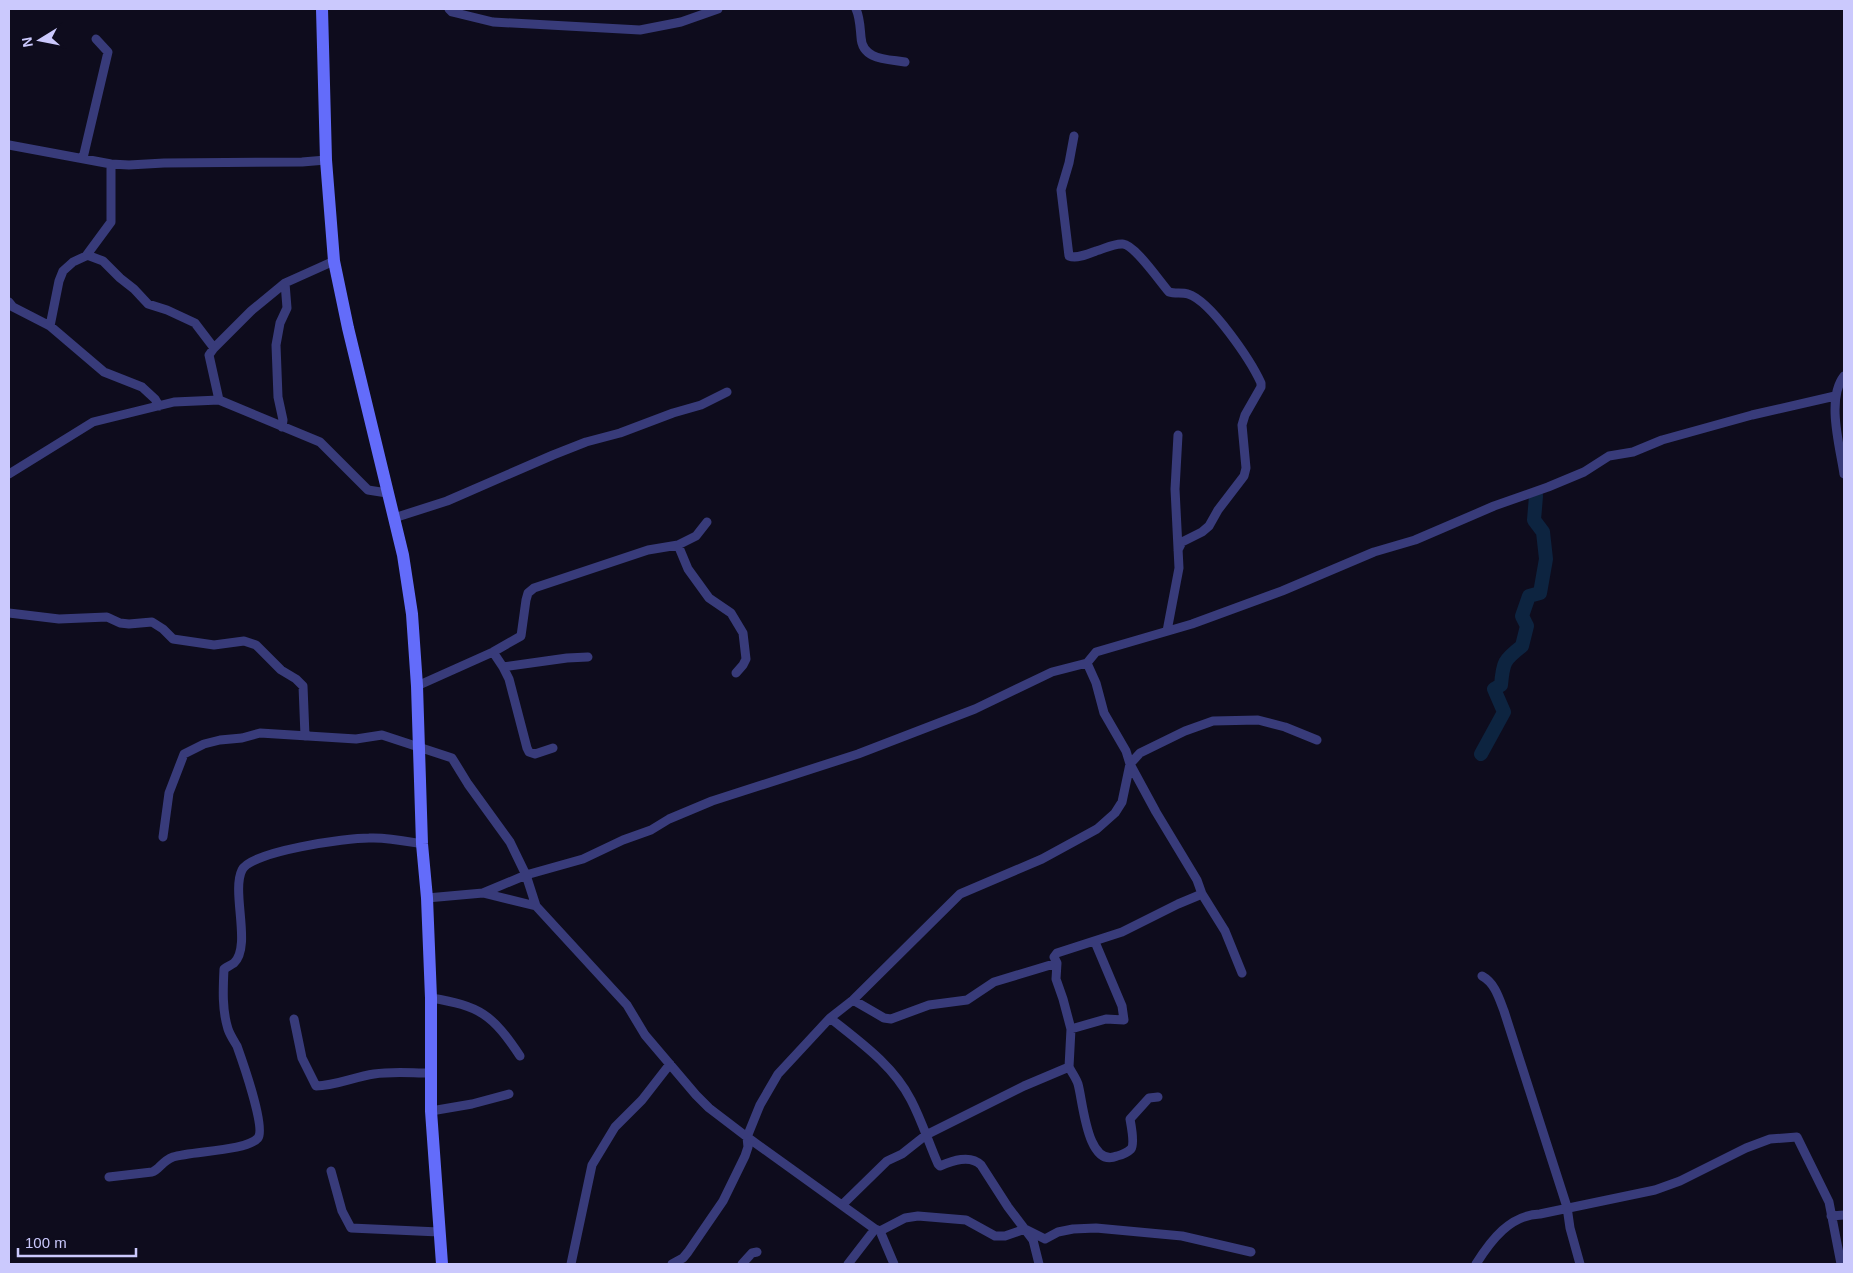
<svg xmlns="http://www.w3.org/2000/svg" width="1853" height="1273" viewBox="0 0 1853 1273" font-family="Helvetica,sans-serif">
<rect width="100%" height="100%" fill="#0e0c1d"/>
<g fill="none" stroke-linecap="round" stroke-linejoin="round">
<path stroke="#0d2440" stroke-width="14" d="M1481,754L1504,712L1494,689L1501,685C1503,662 1504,660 1522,646L1527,626L1522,616L1529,596L1540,593L1546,559L1543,532L1534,520L1536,496"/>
<path stroke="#383b7a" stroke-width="9" d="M449,9L452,12L493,22L640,30L681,22L718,9
M856,9C860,18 860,27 861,37C862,60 887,59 905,62
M1074,136L1069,163L1061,190L1069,256C1077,259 1088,254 1096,251C1104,249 1114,243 1123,244C1135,245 1160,282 1169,292C1175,294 1182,292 1188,294C1211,301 1251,361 1261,383V387L1245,415L1242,425L1246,468L1244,476L1218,510L1209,526L1202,532L1182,542L1178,550
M9,145L111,164L129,165L164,163L302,162L326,160
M83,158L108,52L96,39
M87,255L103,261L120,278L134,289L148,304L167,310L195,323L214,348L209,355L219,400
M9,302L13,307L50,326L104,372L142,387L155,399L159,406
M50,326L59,281L63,271L73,262L86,256L111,222V164
M214,348L251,311L285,283L334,261
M1844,376C1826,399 1840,447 1844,474
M282,427L283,420L278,397L276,345L280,323L287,308L285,283
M9,474L93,422L174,402L219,400L320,442L368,490L387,493
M394,518L447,501L553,455L586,442L620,433L673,413L701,405L727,392
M678,545L688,569L709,598L731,613L743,633L746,659L743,665L736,673
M9,613L59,619L107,617L120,623L129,624L152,622L163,629L173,639L214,645L244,641L256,645L281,670L296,679L303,686L305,736
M1167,631L1179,568L1175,489L1178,435
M493,652L503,667L567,658L588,657
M1087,663L1096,683L1104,713L1126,751L1130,764L1156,812L1197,880L1202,894L1225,931L1242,973
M503,667L509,679L527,748L529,752L535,754L553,748
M417,686L493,652L521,636L526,600L528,593L534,588L648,550L678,545L696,536L707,522
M163,837L169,793L184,754L204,744L220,740L242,738L260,733L356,739L382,735L452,758L468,784L510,842L526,875L536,906L627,1005L645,1035L696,1095L709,1108L747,1137L875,1229L880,1231L894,1264
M483,893L526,875L583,859L623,840L651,830L669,819L712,801L858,754L975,709L1052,672L1087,663L1096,652L1192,624L1282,591L1374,552L1415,540L1494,506L1548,487L1584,472L1609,456L1633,452L1662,440L1752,415L1835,396
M427,898L483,893L536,906
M1482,976C1495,983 1499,998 1504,1011L1567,1207L1570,1228L1580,1264
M431,998C480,1006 492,1014 520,1056
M853,1000L884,1018L891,1019L929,1005L967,1000L994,982L1057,963
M830,1018C860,1042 893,1065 911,1100C922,1121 929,1144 938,1164L940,1166C952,1161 970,1154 981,1165L1008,1207L1033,1240L1039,1264
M294,1019L302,1058L316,1086C335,1086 354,1077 374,1074C392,1071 411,1073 430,1073
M1071,1029L1106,1019L1124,1020L1122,1006L1095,942
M1069,1067C1072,1073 1076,1078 1078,1084C1083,1101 1087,1169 1117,1156C1121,1155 1128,1152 1131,1149C1135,1144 1131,1125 1130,1119L1149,1098L1158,1097
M431,1111L472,1104L509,1094
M331,1171L342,1211L351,1228L439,1232
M109,1177L152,1172C159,1170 162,1161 173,1157C192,1151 247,1151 258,1138C266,1128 242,1060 237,1046C234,1041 230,1035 228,1029C222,1010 223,989 224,969C227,967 231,965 234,963C252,946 231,892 242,870C251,851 347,838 369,838C387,837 405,841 422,844
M842,1205L887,1161L902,1154L926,1135L1024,1086L1069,1067L1071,1029L1063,999L1056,979L1057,963L1054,957L1057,953L1122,932L1178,904L1202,894
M1831,1216L1844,1215
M880,1231L905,1218L918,1216L966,1220L995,1236H1005L1025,1229L1045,1239L1058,1232L1073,1229L1096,1228L1182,1236L1251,1252
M571,1264L592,1165L615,1127L642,1100L670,1064
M672,1264L683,1258L688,1252L723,1201L745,1156L748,1147L747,1137L760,1105L778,1074L830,1018L853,1000L960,894L1042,859L1097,829L1115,813L1122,802L1130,764L1140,753L1185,731L1213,721L1258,720L1285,727L1317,740
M742,1264L752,1253L757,1252
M848,1264L875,1229
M1476,1264C1491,1240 1510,1215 1540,1214L1655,1190L1680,1181L1746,1148L1770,1139L1797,1137L1829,1202L1841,1264"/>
<path stroke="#636cfa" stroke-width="12" d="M322,9L326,160L334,261L348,328L403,555L412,614L417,686L422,844L427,898L431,998V1111L442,1264"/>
</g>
<rect width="1853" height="1273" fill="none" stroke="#cbc9fd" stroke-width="20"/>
<g transform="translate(40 40) rotate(260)" stroke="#0e0c1d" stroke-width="4" paint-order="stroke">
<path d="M0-4L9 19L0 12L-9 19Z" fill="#cbc9fd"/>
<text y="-8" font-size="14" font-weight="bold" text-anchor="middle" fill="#cbc9fd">N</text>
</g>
<path d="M18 1248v8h118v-8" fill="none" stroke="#cbc9fd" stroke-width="2.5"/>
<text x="25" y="1248" font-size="15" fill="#cbc9fd" stroke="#0e0c1d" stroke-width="4" paint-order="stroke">100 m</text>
</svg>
